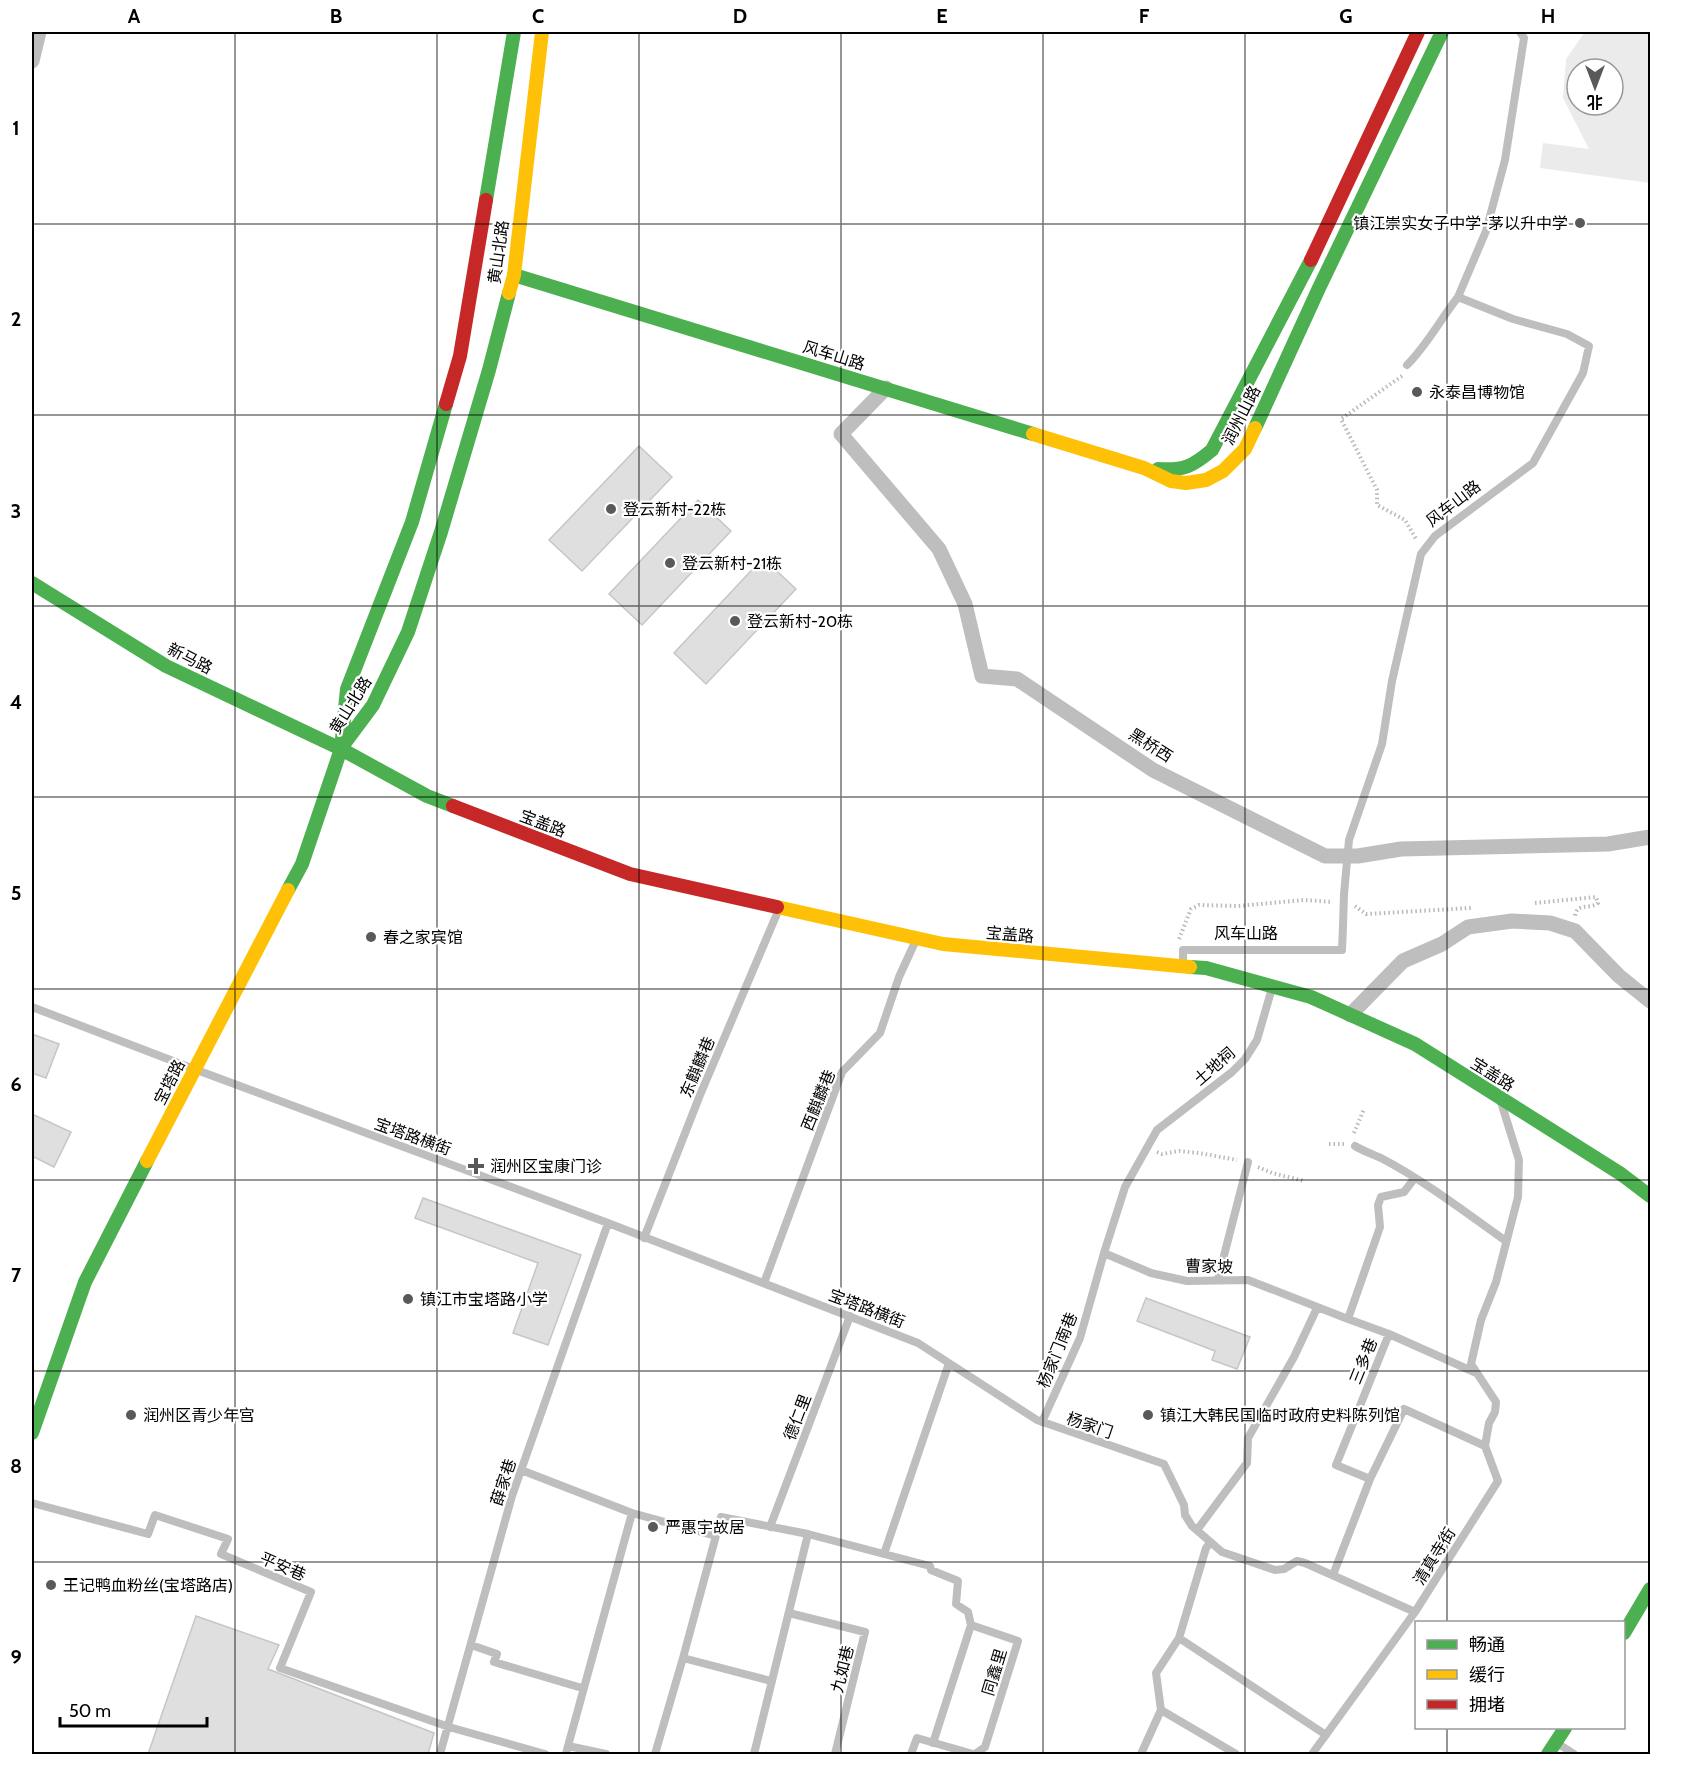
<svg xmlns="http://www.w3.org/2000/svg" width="1682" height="1786" viewBox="0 0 1682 1786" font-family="Cabin,'Noto Sans SC',sans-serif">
<rect width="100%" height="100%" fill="#fff"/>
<path fill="#ebebeb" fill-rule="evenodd" d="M1585,32H1650V183L1540,168L1543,143L1589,149L1563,98L1566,59ZM1577,69H1613V105H1577Z"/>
<path fill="#dfdfdf" stroke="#c6c6c6" stroke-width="1.5" d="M639,446L672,477L582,571L549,540Z
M698,500L731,531L642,625L609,594Z
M763,558L796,589L706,684L674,653Z
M32,1034L59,1044L46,1078L32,1073Z
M32,1114L71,1132L54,1167L32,1156Z
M423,1198L581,1255L548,1345L513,1333L538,1263L415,1218Z
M1146,1298L1250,1337L1237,1369L1212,1360L1215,1351L1137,1321Z
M196,1616L279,1645L268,1669L434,1733L428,1754H148Z"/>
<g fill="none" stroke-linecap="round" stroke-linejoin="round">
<path stroke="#b9b9b9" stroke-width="4" stroke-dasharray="1.5 3" stroke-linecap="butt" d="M1402,376L1341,419L1377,490V505L1405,520L1416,539
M1535,903L1596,897L1598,903C1590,910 1577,902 1575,916
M1355,906L1366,914L1471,908
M1179,939L1191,909L1199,905L1238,906L1304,900L1333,902
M1354,1133L1364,1109
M1329,1144H1344
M1157,1152L1162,1154L1179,1151L1199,1153L1237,1160
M1258,1167L1272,1173L1304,1181"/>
<path stroke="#bebebe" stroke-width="8" d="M1407,365C1427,345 1440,320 1458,297
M1344,894L1349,840L1382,744L1392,681L1421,554L1435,536L1533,463L1583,373L1589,346L1567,334L1513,319L1458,297L1486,231L1505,160L1524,38L1520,32
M1183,965V950H1342L1343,926
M32,1007L194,1069L608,1223L918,1343L1037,1420L1164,1464L1184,1505L1185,1515L1192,1526L1222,1552L1275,1570L1284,1569L1297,1561L1305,1563L1415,1612
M1355,1146C1363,1151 1372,1154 1381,1158C1425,1181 1465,1212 1506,1241
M644,1238L700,1095L779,909
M1104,1253L1151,1273L1187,1281L1248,1280L1348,1319L1380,1227L1378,1205L1381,1197L1404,1192L1414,1179
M1218,1279L1248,1162
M764,1283L842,1072L880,1033L899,977L916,940
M1348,1319L1389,1334L1474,1372
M1042,1422L1080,1338L1104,1253L1125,1187L1157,1130L1232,1072L1245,1059L1257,1040L1272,988
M521,1470L632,1513L716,1536
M1370,1479L1404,1409L1485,1446
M32,1503L148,1534L155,1515L228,1539L221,1554L311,1592L280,1668L449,1727L545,1754
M770,1527L850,1316
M1197,1530L1247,1463L1248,1438L1294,1357L1317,1308
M884,1554L930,1566L931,1570L958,1581L956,1604L968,1612L971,1625L1018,1641L985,1747L975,1754
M1333,1575L1370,1479L1336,1465L1389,1334
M789,1613L865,1632L835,1754
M1179,1638L1326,1735
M471,1645L497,1654L494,1662L582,1688
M683,1658L771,1681
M1161,1710L1156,1673L1179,1638L1206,1548L1210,1543
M1161,1710L1236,1754
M933,1743L971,1625
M1557,1743L1574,1754
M568,1746L632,1513
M440,1754L512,1496L608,1223
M566,1754L568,1746L606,1754
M655,1754L683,1658L721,1517L808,1534
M754,1754L808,1534L884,1554L949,1363
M911,1754L917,1738L973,1754
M1141,1754L1161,1710
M1312,1754L1415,1612L1498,1481L1485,1446L1489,1423L1495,1412L1496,1402L1471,1364L1481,1320L1496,1282L1518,1197L1519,1160L1501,1102"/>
<path stroke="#bebebe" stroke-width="15" d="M32,61L39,32
M886,388L841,434L939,549L965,604L982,676L1017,679L1153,770L1325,856H1358L1401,849L1608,844L1650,837
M1350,1015L1403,961L1442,944L1468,927L1512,921L1550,923L1575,931L1619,976L1650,1001"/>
<path stroke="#4caf50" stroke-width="14" d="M486,200L514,32
M514,275L1033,434
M1255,428L1319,288L1442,32
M1158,469C1184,471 1193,466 1212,450L1311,260
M32,583L166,666L341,749L427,796L453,806
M341,748L373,705L408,632L441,532L489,370L509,293
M288,890L302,864L341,749L347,689L412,522L446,404
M1190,967L1206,968L1311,997L1415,1044L1621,1174L1650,1196
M32,1433L85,1282L147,1161
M1624,1633L1650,1589
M1548,1754L1565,1728"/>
<path stroke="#ffc107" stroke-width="14" d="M509,293L514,275L542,32
M1033,434L1144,468L1171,481L1186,483L1206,480L1223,471L1245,449L1255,428
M777,907L943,944L1190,967
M147,1161L288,890"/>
<path stroke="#c62828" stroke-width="14" d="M1311,260L1418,32
M446,404L460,356L486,200
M453,806L630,874L777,907"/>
<path stroke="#bebebe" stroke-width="8" d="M1343,926L1344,894"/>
</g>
<path fill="none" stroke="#000" stroke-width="1.5" stroke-opacity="0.55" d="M235,32V1754M437,32V1754M639,32V1754M841,32V1754M1043,32V1754M1245,32V1754M1447,32V1622M32,224H1650M32,415H1650M32,606H1650M32,797H1650M32,989H1650M32,1180H1650M32,1371H1650M32,1562H1650M1447,1728V1754"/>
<g fill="#595959" stroke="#fff" stroke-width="2">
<circle cx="1580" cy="223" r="6"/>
<circle cx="1417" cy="392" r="6"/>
<circle cx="611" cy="509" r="6"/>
<circle cx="670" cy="563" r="6"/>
<circle cx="735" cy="621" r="6"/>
<circle cx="371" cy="937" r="6"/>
<path d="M473 1157h6v6h6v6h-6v6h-6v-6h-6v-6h6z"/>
<circle cx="408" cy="1299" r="6"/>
<circle cx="131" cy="1415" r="6"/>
<circle cx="1148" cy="1415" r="6"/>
<circle cx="653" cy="1527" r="6"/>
<circle cx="51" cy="1585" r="6"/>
</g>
<g text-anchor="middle" stroke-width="4.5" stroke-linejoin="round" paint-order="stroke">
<g font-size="16" fill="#000" stroke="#fff" text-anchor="start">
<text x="1568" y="229" text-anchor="end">镇江崇实女子中学-茅以升中学</text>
<text x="1429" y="398">永泰昌博物馆</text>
<text x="623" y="515">登云新村-22栋</text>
<text x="682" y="569">登云新村-21栋</text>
<text x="747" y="627">登云新村-20栋</text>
<text x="383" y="943">春之家宾馆</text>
<text x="490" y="1172">润州区宝康门诊</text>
<text x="420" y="1305">镇江市宝塔路小学</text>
<text x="143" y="1421">润州区青少年宫</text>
<text x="1160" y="1421">镇江大韩民国临时政府史料陈列馆</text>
<text x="665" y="1533">严惠宇故居</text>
<text x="63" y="1591">王记鸭血粉丝(宝塔路店)</text>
</g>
<g font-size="16" fill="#000" stroke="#fff">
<text transform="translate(498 252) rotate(-82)" y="6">黄山北路</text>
<text transform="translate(834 355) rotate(17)" y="6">风车山路</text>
<text transform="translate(1241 415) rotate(-63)" y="6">润州山路</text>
<text transform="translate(1453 503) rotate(-38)" y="6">风车山路</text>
<text transform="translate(190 658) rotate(27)" y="6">新马路</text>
<text transform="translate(350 705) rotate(-58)" y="6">黄山北路</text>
<text transform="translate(1151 745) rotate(32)" y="6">黑桥西</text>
<text transform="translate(543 823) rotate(21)" y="6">宝盖路</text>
<text x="1246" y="939">风车山路</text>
<text transform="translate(1010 934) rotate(5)" y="6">宝盖路</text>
<text transform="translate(1214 1066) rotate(-41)" y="6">土地祠</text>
<text transform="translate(697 1067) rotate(-67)" y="6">东麒麟巷</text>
<text transform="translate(1493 1074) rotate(32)" y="6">宝盖路</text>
<text transform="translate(169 1082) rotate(-63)" y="6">宝塔路</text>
<text transform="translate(818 1100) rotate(-68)" y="6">西麒麟巷</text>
<text transform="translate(413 1136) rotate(20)" y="6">宝塔路横街</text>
<text transform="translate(1209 1266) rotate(1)" y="6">曹家坡</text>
<text transform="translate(867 1308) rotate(21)" y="6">宝塔路横街</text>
<text transform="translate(1057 1350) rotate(-68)" y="6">杨家门南巷</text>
<text transform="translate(1363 1361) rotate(-68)" y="6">三多巷</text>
<text transform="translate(797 1417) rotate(-69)" y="6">德仁里</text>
<text transform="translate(1090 1425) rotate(19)" y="6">杨家门</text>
<text transform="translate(503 1482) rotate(-72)" y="6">薛家巷</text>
<text transform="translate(1434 1556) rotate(-58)" y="6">清真寺街</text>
<text transform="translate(283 1566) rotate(23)" y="6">平安巷</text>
<text transform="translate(842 1669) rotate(-76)" y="6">九如巷</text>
<text transform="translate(994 1672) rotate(-73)" y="6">同鑫里</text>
</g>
</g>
<rect width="1682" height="1786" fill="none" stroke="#ffffff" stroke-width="66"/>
<rect x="1415" y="1621" width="210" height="108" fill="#ffffff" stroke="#999999" stroke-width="1.5"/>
<rect x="1427" y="1640" width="30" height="9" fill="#4caf50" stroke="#999999" stroke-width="1.5"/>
<text x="1469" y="1651" font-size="18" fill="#000000">畅通</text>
<rect x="1427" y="1670" width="30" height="9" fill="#ffc107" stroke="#999999" stroke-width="1.5"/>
<text x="1469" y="1681" font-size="18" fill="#000000">缓行</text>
<rect x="1427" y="1700" width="30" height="9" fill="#c62828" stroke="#999999" stroke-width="1.5"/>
<text x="1469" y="1711" font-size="18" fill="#000000">拥堵</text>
<g transform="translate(1595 87) rotate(180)"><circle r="28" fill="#ffffff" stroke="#999999" stroke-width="1.5"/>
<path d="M0-4.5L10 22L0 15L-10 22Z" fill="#595959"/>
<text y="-9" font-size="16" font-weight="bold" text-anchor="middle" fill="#000000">北</text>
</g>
<path d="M60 1717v9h147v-9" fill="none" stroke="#000000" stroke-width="3"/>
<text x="69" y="1717" font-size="18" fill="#000000" stroke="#ffffff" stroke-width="4.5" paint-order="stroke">50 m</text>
<rect x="33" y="33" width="1616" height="1720" fill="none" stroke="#000" stroke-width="2"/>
<g font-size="20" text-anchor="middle" font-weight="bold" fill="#000">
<text x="134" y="23">A</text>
<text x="336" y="23">B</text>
<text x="538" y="23">C</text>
<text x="740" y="23">D</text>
<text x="942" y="23">E</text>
<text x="1144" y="23">F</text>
<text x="1346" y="23">G</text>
<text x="1548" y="23">H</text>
<text x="16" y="135">1</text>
<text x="16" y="326">2</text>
<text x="16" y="518">3</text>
<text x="16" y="709">4</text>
<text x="16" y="900">5</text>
<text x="16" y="1091">6</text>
<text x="16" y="1282">7</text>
<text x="16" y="1473">8</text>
<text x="16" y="1664">9</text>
</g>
</svg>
